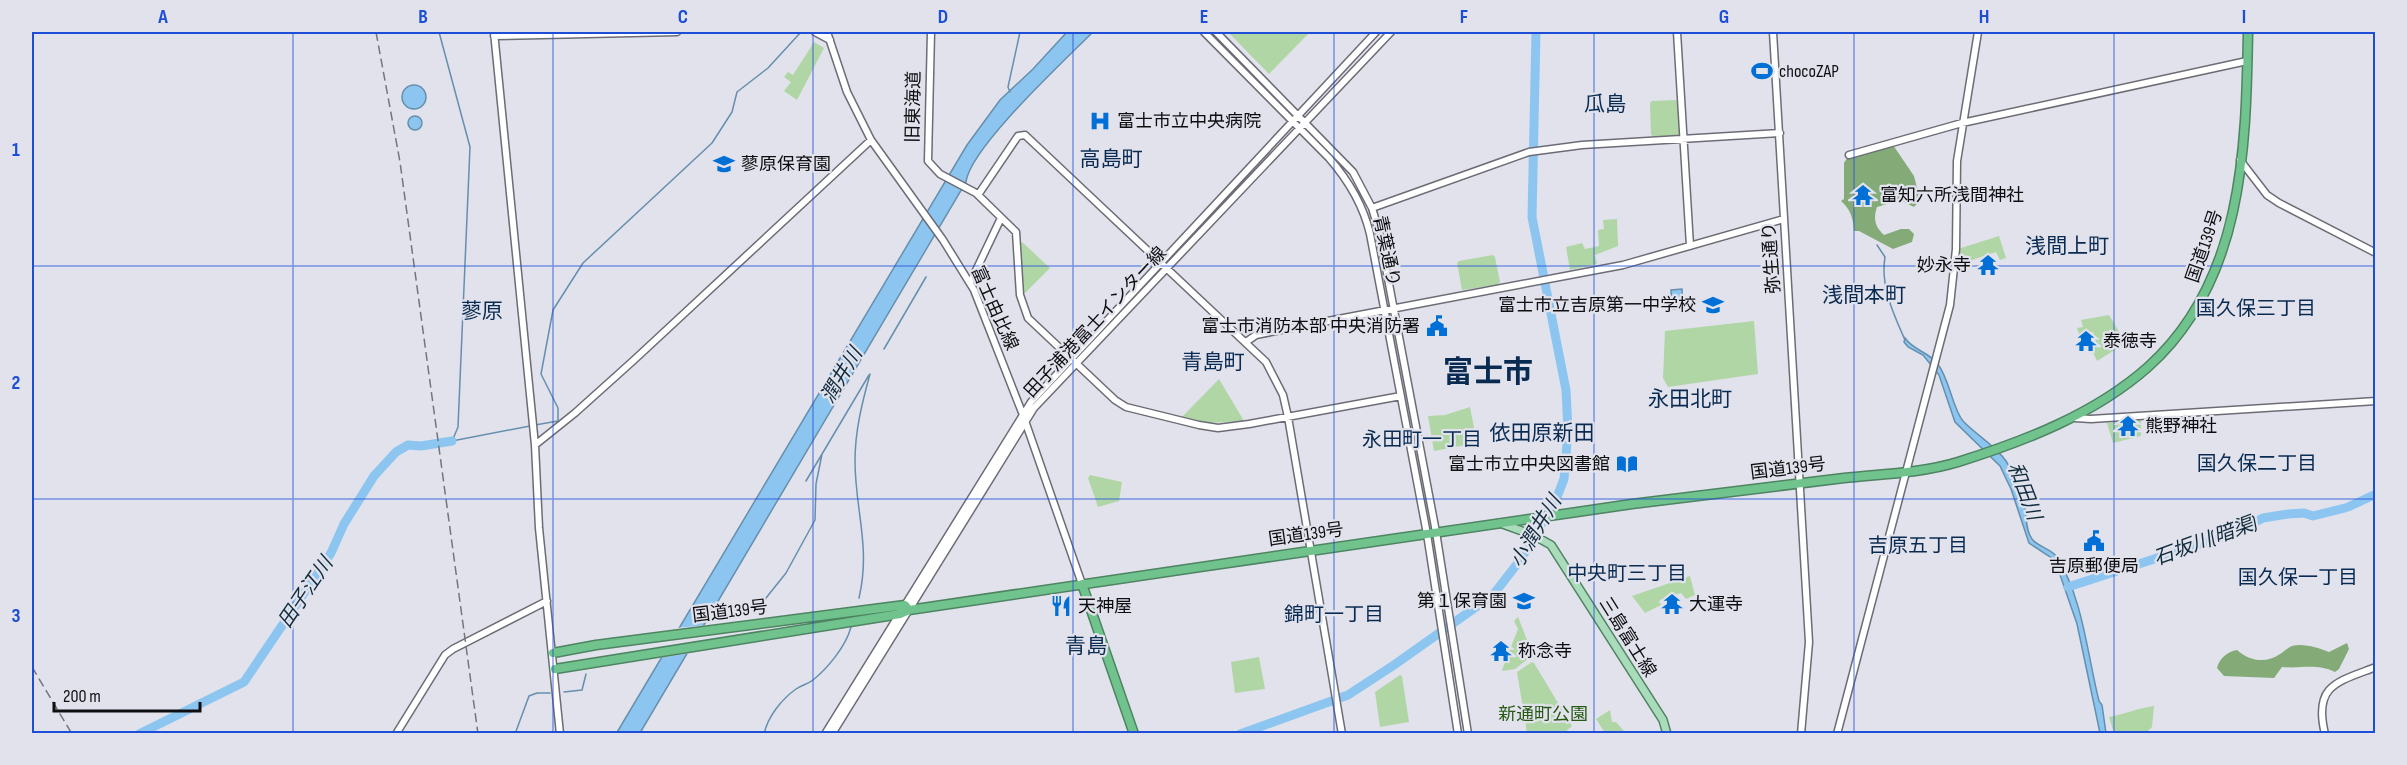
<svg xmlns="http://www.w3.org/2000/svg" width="2407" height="765" viewBox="0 0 2407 765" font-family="'Sofia Sans Condensed','Noto Sans JP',sans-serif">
<rect width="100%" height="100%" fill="#e1e2ec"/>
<path fill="#b1d6a6" d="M1228,32H1310L1269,74Z
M814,42L824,48L797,100L784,91L791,82L784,77L788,72L793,75Z
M1676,100L1678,102L1680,133L1677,136L1654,137L1651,135L1650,103L1652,101Z
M1617,219L1618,246L1595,255L1597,264L1570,270L1566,247L1582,243L1585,249L1599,246L1598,230L1604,229L1603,220Z
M1999,236L2006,258L2000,260L1996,252L1960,264L1958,249Z
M1022,242L1050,268L1025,293L1023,291L1019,244Z
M1493,255L1495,257L1500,282L1498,285L1462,290L1457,263L1459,261Z
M2109,315L2126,343L2097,361L2091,348L2097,345L2093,332L2079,334L2077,328L2083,327L2081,320Z
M1754,321L1758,374L1668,387L1663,378L1665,331Z
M1219,379L1244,421L1207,423L1182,417Z
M1470,407L1477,443L1434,451L1428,416L1445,415Z
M2141,420V436L2113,443L2107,423Z
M1090,475L1122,482L1119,501L1098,507L1088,478Z
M1690,576L1695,595L1686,599L1681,593L1660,600L1661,605L1645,613L1632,596Z
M1518,617L1533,655L1515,669L1503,671L1502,670L1518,629L1514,621Z
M1259,657L1265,689L1235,693L1231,662Z
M1532,662L1534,663L1572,726L1564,733H1527L1517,672Z
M1400,675L1402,676L1409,722L1380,727L1375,692Z
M2154,706L2152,727L2146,733H2114L2109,717C2125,714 2138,708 2154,706Z
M1610,710L1612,722H1616L1624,731L1622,733H1605L1596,719Z"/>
<path fill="#83aa77" d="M1893,145L1914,176L1920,200L1914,207L1900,200L1877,207C1873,219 1875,227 1884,235L1901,229H1909L1914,234L1912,242L1893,249L1859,231H1854C1853,218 1851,210 1841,201L1844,199V163L1849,155Z
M2347,643L2349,649L2339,669L2335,672C2316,663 2302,669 2282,667L2274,678L2224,676L2217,668C2219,659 2228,651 2237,650C2249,661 2266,664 2280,654C2284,652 2287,648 2292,646C2304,643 2318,648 2329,652Z"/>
<path fill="#8cc6f0" stroke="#668fad" stroke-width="1.5" d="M1067,32H1093C1065,60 970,148 966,182L640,733L616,734L967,145L1000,100L1033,69Z
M402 97a12 12 0 1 1 24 0a12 12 0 1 1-24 0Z
M408 123a7 7 0 1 1 14 0a7 7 0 1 1-14 0Z
M1682,289L1683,308L1672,309L1671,290Z
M1905,338C1913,350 1928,352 1937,363C1950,379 1952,408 1963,421C1976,435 1995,445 2006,461C2012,471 2023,496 2025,508C2027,518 2025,529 2032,539C2038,547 2052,549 2057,557C2083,599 2087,653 2099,701L2102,705L2106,733H2100L2077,624L2058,569L2053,559L2029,543L2011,489L2000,466L1955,422L1939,375L1923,355L1908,347L1904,342Z"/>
<path fill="#e1e2ec" d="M708,625L692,653L659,658L676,628Z"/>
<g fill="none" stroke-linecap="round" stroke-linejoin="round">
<path stroke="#668fad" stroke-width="1.5" d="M439,32L470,147L458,427L453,439
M1010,92L1008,87L1020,32
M1877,245L1885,257C1880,286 1894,315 1905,340
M884,349L926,277
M535,425L558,421V408L541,374L553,310L583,263L712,143L732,112L737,92L768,68L801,32
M452,441L530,426
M806,481L869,375
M859,598C871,547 855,510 855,461C855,431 862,403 870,374
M754,613L786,573L815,520L816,484L822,454
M564,692L582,690L586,674
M515,734L529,696L537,693H550
M764,734C768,716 782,699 796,689C802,685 808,684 813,680C828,668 846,646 851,627"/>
<path stroke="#8cc6f0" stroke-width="9" d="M2348,507L2376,494
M2068,587L2234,533L2263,518L2288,514L2304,513L2313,516L2345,508
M139,734L244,682L331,553L344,524L374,476L396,452L408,445L421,446L452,441
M1240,734L1348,695L1394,665L1493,595L1521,559L1557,497L1564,479L1568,431L1566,390L1532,217L1536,32"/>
<defs>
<path id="secondary" d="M494,32L535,445L539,528L560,734
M815,32L830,40
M827,32L847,92L871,140L943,240L974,290L1023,415L1082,584
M931,32L928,161L940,174L976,193L1016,232L1020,295L1028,318L1115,400L1126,407L1199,425L1218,428L1249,424L1401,396
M1204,32L1329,158C1349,181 1363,204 1370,234L1427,534L1458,734
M1216,32L1353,172L1372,208L1379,231L1436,532L1468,734
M1677,32L1690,246
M1773,32L1809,642L1801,734
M494,36L677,32
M1849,155L1962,123L2247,61
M2240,160L2267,195L2279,203L2376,253
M978,195L1018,136L1025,135L1266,362L1283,395L1288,417L1342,734
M1372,208L1529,152L1582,145L1780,133
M970,283L1001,218
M1246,342L1256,335L1291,328L1623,265L1784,219
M2075,418L2091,419L2376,401
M535,445L575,413L634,360L871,140
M396,734L445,655L453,649L547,601
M825,734L1031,402L1376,32
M832,734L1034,408L1391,32
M1837,734L1950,305L1956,249L1957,161L1978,32
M2325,734C2313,685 2337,682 2376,667"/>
<path id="primary" d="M1500,523L1533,535L1551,545L1663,720L1667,734"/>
<path id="highway" d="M1082,584L1134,734
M553,653L596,645L905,605L909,610
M555,669L900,614L909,610C1150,575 1391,538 1632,504C1703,495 1774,487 1844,478C1882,474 1922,473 1958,462C2025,441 2095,414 2148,367C2243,282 2246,150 2248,32"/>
</defs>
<use href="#secondary" stroke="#6c6c75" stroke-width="9"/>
<use href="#primary" stroke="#4e8462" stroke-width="10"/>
<use href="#highway" stroke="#4e8462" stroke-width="11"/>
<use href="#secondary" stroke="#fff" stroke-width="6"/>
<use href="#primary" stroke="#aadbbb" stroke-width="7"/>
<use href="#highway" stroke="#71c38e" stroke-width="8"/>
<path stroke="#75767c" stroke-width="1.5" stroke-dasharray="9 4.5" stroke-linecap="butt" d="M376,32L400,162L478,734
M32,667L72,734"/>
</g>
<path fill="none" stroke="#1d4ed8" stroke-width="1.5" stroke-opacity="0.55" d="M293,32V734M553,32V734M813,32V734M1073,32V734M1334,32V734M1594,32V734M1854,32V734M2114,32V734M32,266H2376M32,499H2376"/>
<defs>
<symbol id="stadium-bare" viewBox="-9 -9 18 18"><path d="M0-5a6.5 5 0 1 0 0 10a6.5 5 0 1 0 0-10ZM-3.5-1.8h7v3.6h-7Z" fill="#006fd6" stroke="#e1e2ec" stroke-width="2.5" paint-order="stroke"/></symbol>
<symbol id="hospital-bare" viewBox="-9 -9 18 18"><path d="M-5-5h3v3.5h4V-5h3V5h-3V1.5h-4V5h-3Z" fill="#006fd6" stroke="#e1e2ec" stroke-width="2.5" paint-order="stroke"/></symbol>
<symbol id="school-bare" viewBox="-9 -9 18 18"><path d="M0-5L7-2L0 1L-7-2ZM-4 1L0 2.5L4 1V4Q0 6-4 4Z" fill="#006fd6" stroke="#e1e2ec" stroke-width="2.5" paint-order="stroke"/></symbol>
<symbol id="temple-bare" viewBox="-9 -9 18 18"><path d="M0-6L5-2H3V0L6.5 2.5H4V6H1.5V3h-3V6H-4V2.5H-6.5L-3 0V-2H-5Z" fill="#006fd6" stroke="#e1e2ec" stroke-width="2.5" paint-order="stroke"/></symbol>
<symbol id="civic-bare" viewBox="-9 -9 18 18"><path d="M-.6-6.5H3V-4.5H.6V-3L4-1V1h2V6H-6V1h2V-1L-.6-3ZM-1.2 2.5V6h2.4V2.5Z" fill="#006fd6" stroke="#e1e2ec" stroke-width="2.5" paint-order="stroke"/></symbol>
<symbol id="library-bare" viewBox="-9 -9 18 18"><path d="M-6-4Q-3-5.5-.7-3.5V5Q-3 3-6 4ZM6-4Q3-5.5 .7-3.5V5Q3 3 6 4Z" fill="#006fd6" stroke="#e1e2ec" stroke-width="2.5" paint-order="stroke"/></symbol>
<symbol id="restaurant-bare" viewBox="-9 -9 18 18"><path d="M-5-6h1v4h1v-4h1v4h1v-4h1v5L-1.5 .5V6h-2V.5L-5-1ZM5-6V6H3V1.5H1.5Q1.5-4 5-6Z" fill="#006fd6" stroke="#e1e2ec" stroke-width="2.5" paint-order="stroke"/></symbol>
</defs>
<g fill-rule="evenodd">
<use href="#stadium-bare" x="1747" y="56" width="30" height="30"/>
<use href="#hospital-bare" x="1085" y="106" width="30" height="30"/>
<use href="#school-bare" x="709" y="149" width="30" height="30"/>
<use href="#temple-bare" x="1848" y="180" width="30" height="30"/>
<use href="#temple-bare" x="1973" y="250" width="30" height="30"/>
<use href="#school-bare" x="1698" y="290" width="30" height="30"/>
<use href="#civic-bare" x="1422" y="311" width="30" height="30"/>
<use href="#temple-bare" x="2071" y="326" width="30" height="30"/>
<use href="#temple-bare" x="2113" y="411" width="30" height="30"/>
<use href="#library-bare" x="1612" y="449" width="30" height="30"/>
<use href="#civic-bare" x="2079" y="526" width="30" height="30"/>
<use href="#school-bare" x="1509" y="586" width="30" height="30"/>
<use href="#temple-bare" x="1657" y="589" width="30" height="30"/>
<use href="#restaurant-bare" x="1046" y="591" width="30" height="30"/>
<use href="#temple-bare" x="1486" y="636" width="30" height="30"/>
</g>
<g text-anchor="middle" stroke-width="4.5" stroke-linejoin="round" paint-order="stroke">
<g font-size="18" fill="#0e0e11" stroke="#e1e2ec" text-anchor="start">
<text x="1779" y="77">chocoZAP</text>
<text x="1117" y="127">富士市立中央病院</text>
<text x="741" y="170">蓼原保育園</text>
<text x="1880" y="201">富知六所浅間神社</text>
<text x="1971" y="271" text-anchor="end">妙永寺</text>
<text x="1696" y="311" text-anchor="end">富士市立吉原第一中学校</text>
<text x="1420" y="332" text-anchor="end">富士市消防本部 中央消防署</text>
<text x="2103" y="347">泰徳寺</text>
<text x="2145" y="432">熊野神社</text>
<text x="1610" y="470" text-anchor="end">富士市立中央図書館</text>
<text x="2094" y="572" text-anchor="middle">吉原郵便局</text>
<text x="1507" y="607" text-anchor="end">第１保育園</text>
<text x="1689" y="610">大運寺</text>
<text x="1078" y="612">天神屋</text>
<text x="1518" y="657">称念寺</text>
</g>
<g font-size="18" fill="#0e0e11" stroke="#e1e2ec">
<text transform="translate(913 107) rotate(-89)" y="6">旧東海道</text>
<text transform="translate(2204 246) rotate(-71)" y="6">国道139号</text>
<text transform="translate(1387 251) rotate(78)" y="6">青葉通り</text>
<text transform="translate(1771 258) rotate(-94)" y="6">弥生通り</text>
<text transform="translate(995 308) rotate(66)" y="6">富士由比線</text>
<text transform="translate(1095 322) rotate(-47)" y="6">田子浦港富士インター線</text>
<text transform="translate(1788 468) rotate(-7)" y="6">国道139号</text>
<text transform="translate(1306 534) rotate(-8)" y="6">国道139号</text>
<text transform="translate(730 611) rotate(-7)" y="6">国道139号</text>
<text transform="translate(1628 637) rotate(58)" y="6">三島富士線</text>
</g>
<g font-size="18" fill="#265913" stroke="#e1e2ec">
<text x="1543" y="720">新通町公園</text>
</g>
<g font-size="20" fill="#092a51" stroke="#e1e2ec">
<text x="2256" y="315">国久保三丁目</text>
<text x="1422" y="446">永田町一丁目</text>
<text x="2257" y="470">国久保二丁目</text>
<text x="1918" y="552">吉原五丁目</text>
<text x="1627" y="580">中央町三丁目</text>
<text x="2298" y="584">国久保一丁目</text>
<text x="1334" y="621">錦町一丁目</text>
</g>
<g font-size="20" font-style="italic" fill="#112c3d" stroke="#e1e2ec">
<text transform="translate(841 375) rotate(-59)" y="7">潤井川</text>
<text transform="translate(2025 491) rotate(69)" y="7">和田川</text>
<text transform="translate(1535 531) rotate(-59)" y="7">小潤井川</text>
<text transform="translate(2205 540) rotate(-20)" y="7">石坂川(暗渠)</text>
<text transform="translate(305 592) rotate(-56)" y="7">田子江川</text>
</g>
<g font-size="21" fill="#092a51" stroke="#e1e2ec">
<text x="1605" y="111">瓜島</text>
<text x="1111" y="166">高島町</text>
<text x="2067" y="253">浅間上町</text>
<text x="1864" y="302">浅間本町</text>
<text x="482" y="318">蓼原</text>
<text x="1213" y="369">青島町</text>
<text x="1690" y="406">永田北町</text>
<text x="1542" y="440">依田原新田</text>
<text x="1086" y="653">青島</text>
</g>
<g font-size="30" font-weight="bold" fill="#092a51" stroke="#e1e2ec">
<text x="1488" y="382">富士市</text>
</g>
</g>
<rect width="2407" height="765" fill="none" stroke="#e1e2ec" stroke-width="66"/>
<path d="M54 702v9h146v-9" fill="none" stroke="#0e0e11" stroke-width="3"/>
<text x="63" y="702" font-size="18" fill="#0e0e11" stroke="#e1e2ec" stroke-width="4.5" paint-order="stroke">200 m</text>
<rect x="33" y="33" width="2341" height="699" fill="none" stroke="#1d4ed8" stroke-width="2"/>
<g font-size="20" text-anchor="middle" font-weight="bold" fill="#1d4ed8">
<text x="163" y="23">A</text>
<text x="423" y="23">B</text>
<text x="683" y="23">C</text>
<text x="943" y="23">D</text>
<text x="1204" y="23">E</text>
<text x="1464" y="23">F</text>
<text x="1724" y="23">G</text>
<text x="1984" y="23">H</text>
<text x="2244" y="23">I</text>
<text x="16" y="156">1</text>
<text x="16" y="389">2</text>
<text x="16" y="622">3</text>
</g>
</svg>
